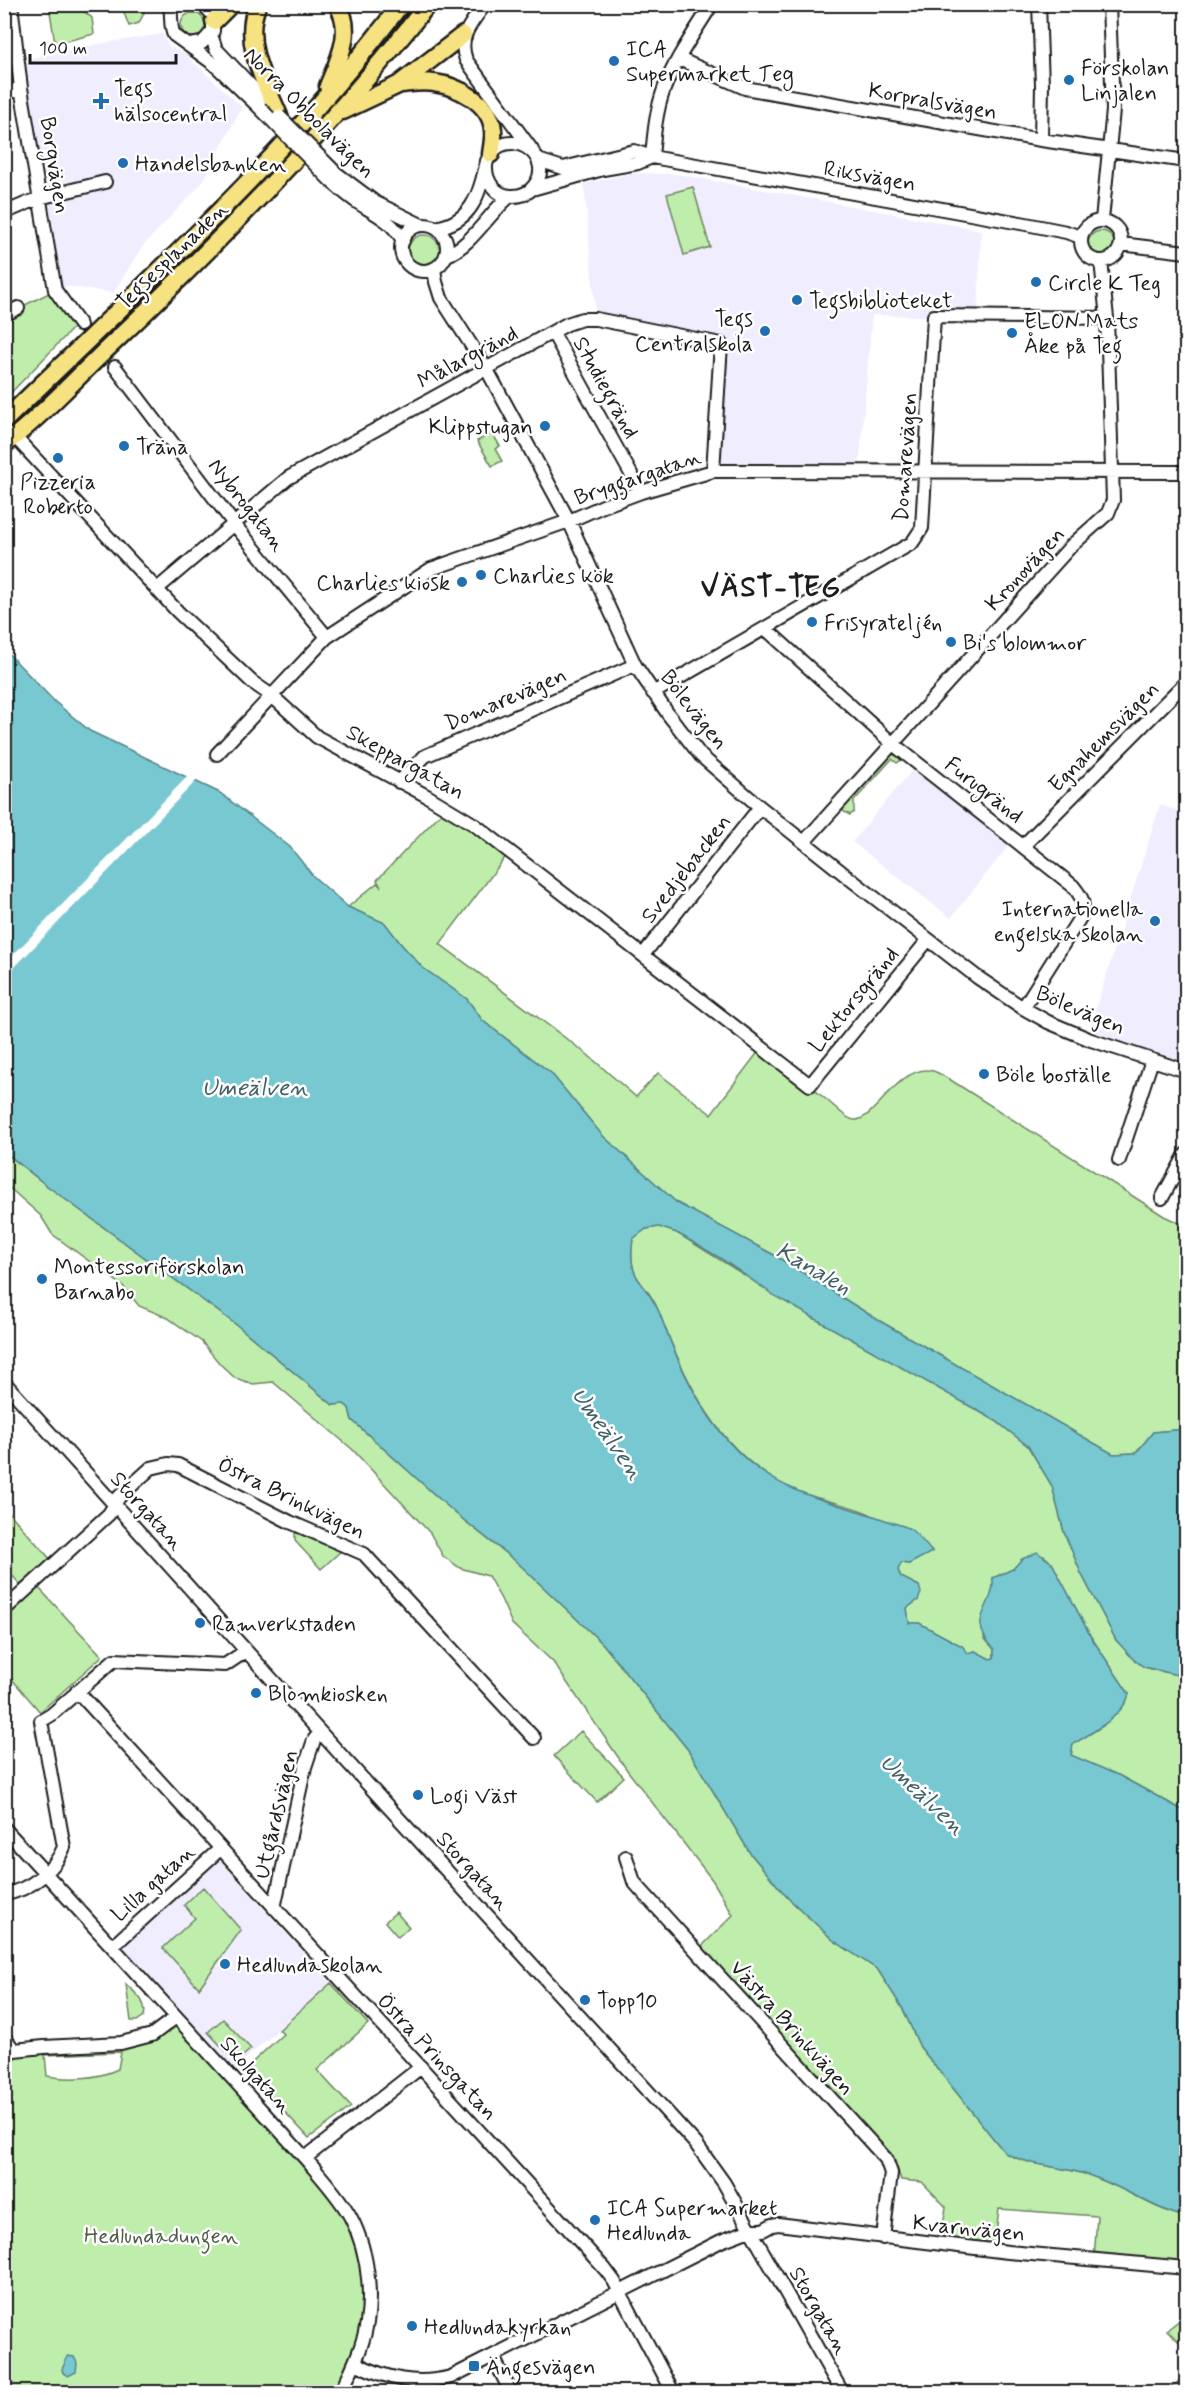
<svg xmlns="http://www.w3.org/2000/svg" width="1191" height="2397" viewBox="0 0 1191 2397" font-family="Mynerve,sans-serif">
<rect width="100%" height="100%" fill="#fff"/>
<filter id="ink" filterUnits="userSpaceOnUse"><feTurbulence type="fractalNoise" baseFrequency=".0167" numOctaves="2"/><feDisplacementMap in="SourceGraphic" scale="12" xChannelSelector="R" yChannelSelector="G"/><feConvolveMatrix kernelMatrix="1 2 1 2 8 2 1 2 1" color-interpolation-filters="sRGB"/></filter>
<g filter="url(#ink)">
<path fill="#f0eefe" d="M162,34L169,46L185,54L242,107L202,183L142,247L113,293L66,286L55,290L18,61L98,44Z
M633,173L677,174L981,230L978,317L872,315L859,470L713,471L721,344L596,319L584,184Z
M914,768L1010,844L951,918L852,842Z
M1160,805L1186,813V1063L1089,1030Z
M219,1859L331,1983L234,2069L122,1946Z"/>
<path fill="#bfedab" stroke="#6e8464" stroke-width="1.5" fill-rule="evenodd" d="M49,5L68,6L76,5L92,18L94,34L55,44Z
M121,5H142L144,13L139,23L129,26Z
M181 25a12 12 0 1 1 24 0a12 12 0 1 1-24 0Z
M693,187L710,247L684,255L667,194Z
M1088 244a13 13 0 1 1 26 0a13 13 0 1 1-26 0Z
M408 251a16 16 0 1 1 32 0a16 16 0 1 1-32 0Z
M55,290L78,323L5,399V315Z
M492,433L500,446L495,449L502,461L492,466L477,441Z
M891,754L902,757L901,760L897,763L892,759L854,801V812L850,815L841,810Z
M443,811L475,831L507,855L440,944L588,1055L636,1097L658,1073L711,1114L762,1047C787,1067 812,1087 836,1108C842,1113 848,1120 855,1120C874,1121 896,1069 928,1070C935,1070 943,1076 949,1079L1164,1216L1186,1226V1429L1153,1432L1136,1453L1113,1454L878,1320L774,1255L677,1203L602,1135L551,1073L483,1021L467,999L423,968L401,944L385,923L348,907L377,883L381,887L377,880Z
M4,1152L46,1185L238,1326L333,1405L344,1404L349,1408L352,1420L455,1513L518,1563L603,1644L689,1751L750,1853L787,1897L833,1940L878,1970L903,2009L920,2047L1005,2153C1030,2166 1058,2166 1085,2174C1120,2184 1153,2210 1186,2217V2268L1094,2261L1097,2216L999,2209L995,2243L941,2238L946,2207L922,2182L901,2180L894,2158L858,2122L698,1950L733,1915L713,1881L627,1770L553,1662L512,1624L501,1599L488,1576L460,1568L443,1556L430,1533L352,1449L273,1382L253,1384L235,1378L220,1364L202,1342L168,1318L139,1306L123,1286L52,1234L41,1216L5,1184Z
M659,1227L677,1233L815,1319L849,1336L996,1421L1028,1446L1052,1486L1064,1532L1081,1573L1116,1640L1144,1667L1186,1677V1812L1120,1776L1071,1756L1073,1744L1103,1726L1129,1694L1091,1637L1052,1563L1044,1556L1022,1559L1013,1569L993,1578L994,1590L984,1638L994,1649V1658L990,1659L975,1651L968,1653L962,1646L919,1623H909L907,1608L918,1600L919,1586L901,1577L898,1570L901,1563L909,1564L932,1551C910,1539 888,1522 865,1512C840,1502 811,1499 787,1487C718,1452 685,1381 659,1312C646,1277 626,1285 633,1238L646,1229Z
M4,1507L52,1561L23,1588L5,1567Z
M295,1533H297L341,1551L321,1569L295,1541Z
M38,1587L102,1656L40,1712L5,1671L4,1617Z
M581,1731L624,1777L597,1802L554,1756Z
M203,1887L241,1930L199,1988L163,1948L195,1918L184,1905Z
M396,1912L409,1927L398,1937L385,1922Z
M331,1983L368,2024L317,2070L351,2107L309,2138L245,2069L283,2034L279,2030Z
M126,1984C135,1993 148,2002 144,2016L137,2021H131Z
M176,2017L350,2217L368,2299L341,2392H5V2055L152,2035ZM121,2052L118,2069C97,2079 70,2080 47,2076L45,2055Z
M223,2019L251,2049L236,2062L208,2032Z
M1186,2315C1187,2326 1187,2333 1178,2341L1167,2330Z
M1186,2376V2392H939L968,2390L1168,2391Z"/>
<path fill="#78c8d2" stroke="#538389" stroke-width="1.5" d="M4,649L55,702L90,731L220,793L290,847L313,876L348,907L385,923L401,944L423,968L467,999L483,1021L551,1073L602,1135L677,1203L774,1255L878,1320L1113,1454L1136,1453L1153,1432L1186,1429V1677L1144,1667L1133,1659L1116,1640L1081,1573L1064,1532L1052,1486L1028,1446L996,1421L775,1296L720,1258L677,1233L659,1227L646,1229L633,1239C626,1284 648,1281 661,1317C685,1383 721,1457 789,1487C820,1502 856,1509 888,1521C895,1524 903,1525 910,1529C919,1535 925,1544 932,1552L909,1564L901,1563L898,1570L901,1577L919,1586L921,1593L918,1600L907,1608L909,1623H919L962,1646L968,1653L975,1651L990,1659L994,1658V1649C964,1617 995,1610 993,1578L1013,1569L1022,1559L1037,1552L1052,1563L1091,1637L1129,1694C1124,1716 1091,1733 1073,1744L1071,1755L1120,1776L1186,1812V2217C1154,2210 1120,2184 1085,2174C1058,2166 1030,2166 1005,2153L920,2047L903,2009L878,1970L833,1940L787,1897L750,1853L689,1751L603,1644L518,1563L455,1513L352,1420L349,1408L344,1404L333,1405L238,1326L46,1185L5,1152Z
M68,2356L74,2357L77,2363L76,2372L68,2376L63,2373L62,2369Z"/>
<path fill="#fff" d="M189,775L198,779L5,977V963Z"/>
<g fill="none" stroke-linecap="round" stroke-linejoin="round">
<path stroke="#ddd" stroke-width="12" stroke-dasharray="12 6" stroke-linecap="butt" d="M80,325L115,367"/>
<defs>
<path id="minor" d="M11,4L21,88L55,290L80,325
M169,4C173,15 169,25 174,35L214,64L260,108
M485,4C472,23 457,36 466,60L532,150
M1039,4L1042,85L1041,140
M211,35L216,49L271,107
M190,45L202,43L213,31V15L203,4
M679,59L745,88L1041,140L1186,161
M4,94L21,88
M652,157C654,134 656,111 664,89C675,59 695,32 712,4
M538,160L563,168L634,151L652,157L1026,224L1066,232L1081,237
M336,173L376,203L421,225
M331,181C340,189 350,198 360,204C378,215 393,222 403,241
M532,189L603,169L638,163L652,157
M4,213L39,198L105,182
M1102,220L1113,110L1109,4
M1081 241a20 20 0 1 1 40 0a20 20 0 1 1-40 0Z
M401 248a23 23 0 1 1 46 0a23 23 0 1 1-46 0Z
M435,228C473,222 479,194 487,161C505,121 558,156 534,186C529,193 521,196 513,196C496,197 485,181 486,165
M1121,244L1186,252
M447,255C472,245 488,214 510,196
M434,269L436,282L441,298L486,368L569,521L635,665L668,714L701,756L760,807L849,878L977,977L1023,1008L1048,1022L1091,1040L1186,1071
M4,315L18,308
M553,333L641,492
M115,367L234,524L327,637
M15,437L178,612L252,682L272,696L317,737L427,796L475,825L810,1085L928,940
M157,589L288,478L567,324L582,319H596L721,344L713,471
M765,628L893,744L1073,886C1082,897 1085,902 1081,916L1023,1008
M653,693L912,543L922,528L934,316L1107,318
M217,754L327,637L431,569L569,521L603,506L641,492L713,471L1186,472
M399,782L425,756L635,665
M804,842L1071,546L1108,513L1113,500L1107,318L1101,261
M1023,846L1186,682
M643,955L760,807
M1119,1160L1152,1060
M1162,1198L1186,1154
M4,1382L268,1675L696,2144L724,2183L842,2392
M4,1610L109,1514L119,1497L151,1468L168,1464L178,1465L290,1522L364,1554L534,1738
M77,1691L605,2269L614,2281L673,2392
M4,1828L305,2158C321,2177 338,2195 350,2216C370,2253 375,2307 361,2346C356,2362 348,2377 341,2392
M626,1857L634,1882L641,1890L886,2159L891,2173L883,2238
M4,1894C29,1891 55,1870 64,1847L41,1721L51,1715L114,1660L225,1665L246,1651
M274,1908L305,1767L314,1740L320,1732
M113,1946L220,1849
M4,2037L14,2050
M4,2055L14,2050L44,2047L121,2043L152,2035L176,2017
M305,2158L421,2067
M493,2357L511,2392
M355,2363C387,2379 416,2386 451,2377L721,2241L750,2230H763L772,2225L778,2224L1008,2252L1186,2268"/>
<path id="major" d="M258,4C241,41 265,82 279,116
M214,21L231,4
M401,84C412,83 423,81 434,83C458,86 491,103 493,130C494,138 492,146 491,154
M328,86C338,61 355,31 337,4
M343,111L398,85L463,35
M4,421C141,287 286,158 401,4
M4,445C42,416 75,379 110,346C223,239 331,127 428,4"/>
</defs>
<use href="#minor" stroke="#1c1c1c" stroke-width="16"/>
<use href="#major" stroke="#1c1c1c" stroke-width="21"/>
<use href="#minor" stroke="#fff" stroke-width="12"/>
<use href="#major" stroke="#f7e281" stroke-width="16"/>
<defs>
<path id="minor-bridge" d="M260,108L331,181
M279,116L336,173"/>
</defs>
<use href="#minor-bridge" stroke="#1c1c1c" stroke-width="16" stroke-linecap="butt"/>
<use href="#minor-bridge" stroke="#fff" stroke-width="12"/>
</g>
</g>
<g fill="#1f6fb2" stroke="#fff" stroke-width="2">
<circle cx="614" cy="61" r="6"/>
<circle cx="1069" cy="80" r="6"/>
<path d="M98 92h6v6h6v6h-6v6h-6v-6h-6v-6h6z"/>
<circle cx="123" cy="163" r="6"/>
<circle cx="1036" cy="282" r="6"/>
<circle cx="797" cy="300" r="6"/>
<circle cx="765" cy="331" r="6"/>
<circle cx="1012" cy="333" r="6"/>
<circle cx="545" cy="426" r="6"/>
<circle cx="124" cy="446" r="6"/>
<circle cx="58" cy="458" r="6"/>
<circle cx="481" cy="575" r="6"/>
<circle cx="462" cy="582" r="6"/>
<circle cx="812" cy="622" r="6"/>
<circle cx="951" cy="642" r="6"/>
<circle cx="1155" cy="921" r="6"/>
<circle cx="984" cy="1074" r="6"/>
<circle cx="42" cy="1279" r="6"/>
<circle cx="200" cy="1623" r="6"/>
<circle cx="256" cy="1693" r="6"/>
<circle cx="418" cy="1795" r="6"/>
<circle cx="225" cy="1964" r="6"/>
<circle cx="585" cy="2000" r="6"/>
<circle cx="595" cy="2220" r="6"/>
<circle cx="412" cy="2326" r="6"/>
<rect x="468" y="2360" width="12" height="12" rx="3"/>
</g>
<g text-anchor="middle" stroke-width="5" stroke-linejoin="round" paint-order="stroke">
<g font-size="22" fill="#1c1c1c" stroke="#fff" text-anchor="start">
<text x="626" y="56">ICA<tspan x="626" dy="25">Supermarket Teg</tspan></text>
<text x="1081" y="75">Förskolan<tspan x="1081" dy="25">Linjalen</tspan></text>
<text x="114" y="96">Tegs<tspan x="114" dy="25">hälsocentral</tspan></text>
<text x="135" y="171">Handelsbanken</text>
<text x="1048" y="290">Circle K Teg</text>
<text x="809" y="308">Tegsbiblioteket</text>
<text x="753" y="326" text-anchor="end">Tegs<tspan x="753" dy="25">Centralskola</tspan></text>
<text x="1024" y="328">ELON Mats<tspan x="1024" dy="25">Åke på Teg</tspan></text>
<text x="533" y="434" text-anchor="end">Klippstugan</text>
<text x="136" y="454">Träna</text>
<text x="58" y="489" text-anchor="middle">Pizzeria<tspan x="58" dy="25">Roberto</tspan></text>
<text x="493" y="583">Charlies kök</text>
<text x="450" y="590" text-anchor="end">Charlies kiosk</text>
<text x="824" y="630">Frisyrateljén</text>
<text x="963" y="650">Bi's blommor</text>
<text x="1143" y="916" text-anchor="end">Internationella<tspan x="1143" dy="25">engelska skolan</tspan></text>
<text x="996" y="1082">Böle boställe</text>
<text x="54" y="1274">Montessoriförskolan<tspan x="54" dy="25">Barnabo</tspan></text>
<text x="212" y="1631">Ramverkstaden</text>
<text x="268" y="1701">Blomkiosken</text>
<text x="430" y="1803">Logi Väst</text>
<text x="237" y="1972">Hedlundaskolan</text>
<text x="597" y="2008">Topp10</text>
<text x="607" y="2215">ICA Supermarket<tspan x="607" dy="25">Hedlunda</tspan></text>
<text x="424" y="2334">Hedlundakyrkan</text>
<text x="486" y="2374">Ängesvägen</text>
</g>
<g font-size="22" fill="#1c1c1c" stroke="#fff">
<text transform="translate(933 100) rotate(10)" y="8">Korpralsvägen</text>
<text transform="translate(310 112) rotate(45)" y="8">Norra Obbolavägen</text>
<text transform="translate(56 165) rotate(81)" y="8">Borgvägen</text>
<text transform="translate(870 175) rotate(10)" y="8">Riksvägen</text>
<text transform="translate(171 255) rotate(-44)" y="8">Tegsesplanaden</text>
<text transform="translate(467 356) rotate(-28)" y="8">Målargränd</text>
<text transform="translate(607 387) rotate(61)" y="8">Studiegränd</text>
<text transform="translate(904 457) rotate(-86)" y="8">Domarevägen</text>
<text transform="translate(637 476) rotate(-19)" y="8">Bryggargatan</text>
<text transform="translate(248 504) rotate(52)" y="8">Nybrogatan</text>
<text transform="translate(1024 568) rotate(-47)" y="8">Kronovägen</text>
<text transform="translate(505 698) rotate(-23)" y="8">Domarevägen</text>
<text transform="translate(695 709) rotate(52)" y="8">Bölevägen</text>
<text transform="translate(1103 736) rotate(-45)" y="8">Egnahemsvägen</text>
<text transform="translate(406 761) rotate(29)" y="8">Skeppargatan</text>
<text transform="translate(985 789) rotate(38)" y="8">Furugränd</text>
<text transform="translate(685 868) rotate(-52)" y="8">Svedjebacken</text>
<text transform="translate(853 999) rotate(-51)" y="8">Lektorsgränd</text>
<text transform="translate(1081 1009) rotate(23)" y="8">Bölevägen</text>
<text transform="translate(292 1497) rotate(26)" y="8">Östra Brinkvägen</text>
<text transform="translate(148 1510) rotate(48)" y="8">Storgatan</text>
<text transform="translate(275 1814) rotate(-77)" y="8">Utgårdsvägen</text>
<text transform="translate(474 1870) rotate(48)" y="8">Storgatan</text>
<text transform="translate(152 1882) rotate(-42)" y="8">Lilla gatan</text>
<text transform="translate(793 2027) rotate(48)" y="8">Västra Brinkvägen</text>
<text transform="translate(438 2056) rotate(47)" y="8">Östra Prinsgatan</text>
<text transform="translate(257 2074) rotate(48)" y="8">Skolgatan</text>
<text transform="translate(969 2227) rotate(6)" y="8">Kvarnvägen</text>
<text transform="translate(820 2310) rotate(60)" y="8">Storgatan</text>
</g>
<g font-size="22" fill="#4d5b47" stroke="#fff">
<text x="161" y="2243">Hedlundadungen</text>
</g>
<g font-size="24" font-style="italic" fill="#416165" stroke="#fff">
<text x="255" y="1095">Umeälven</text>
<text transform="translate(814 1268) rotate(30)" y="8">Kanalen</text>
<text transform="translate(608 1433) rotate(55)" y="8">Umeälven</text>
<text transform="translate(923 1794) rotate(43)" y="8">Umeälven</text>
</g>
<g font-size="28" font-weight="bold" letter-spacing="1.5" fill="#1c1c1c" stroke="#fff">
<text x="771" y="596">VÄST-TEG</text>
</g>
</g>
<rect width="1191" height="2397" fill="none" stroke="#fff" stroke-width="24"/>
<rect x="12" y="12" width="1167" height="2373" fill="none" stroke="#1c1c1c" stroke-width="2" filter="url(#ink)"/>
<path d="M30 54v9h146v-9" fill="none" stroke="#1c1c1c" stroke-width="3"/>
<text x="39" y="54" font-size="18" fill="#1c1c1c" stroke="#ffffff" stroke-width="4.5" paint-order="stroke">100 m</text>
</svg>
